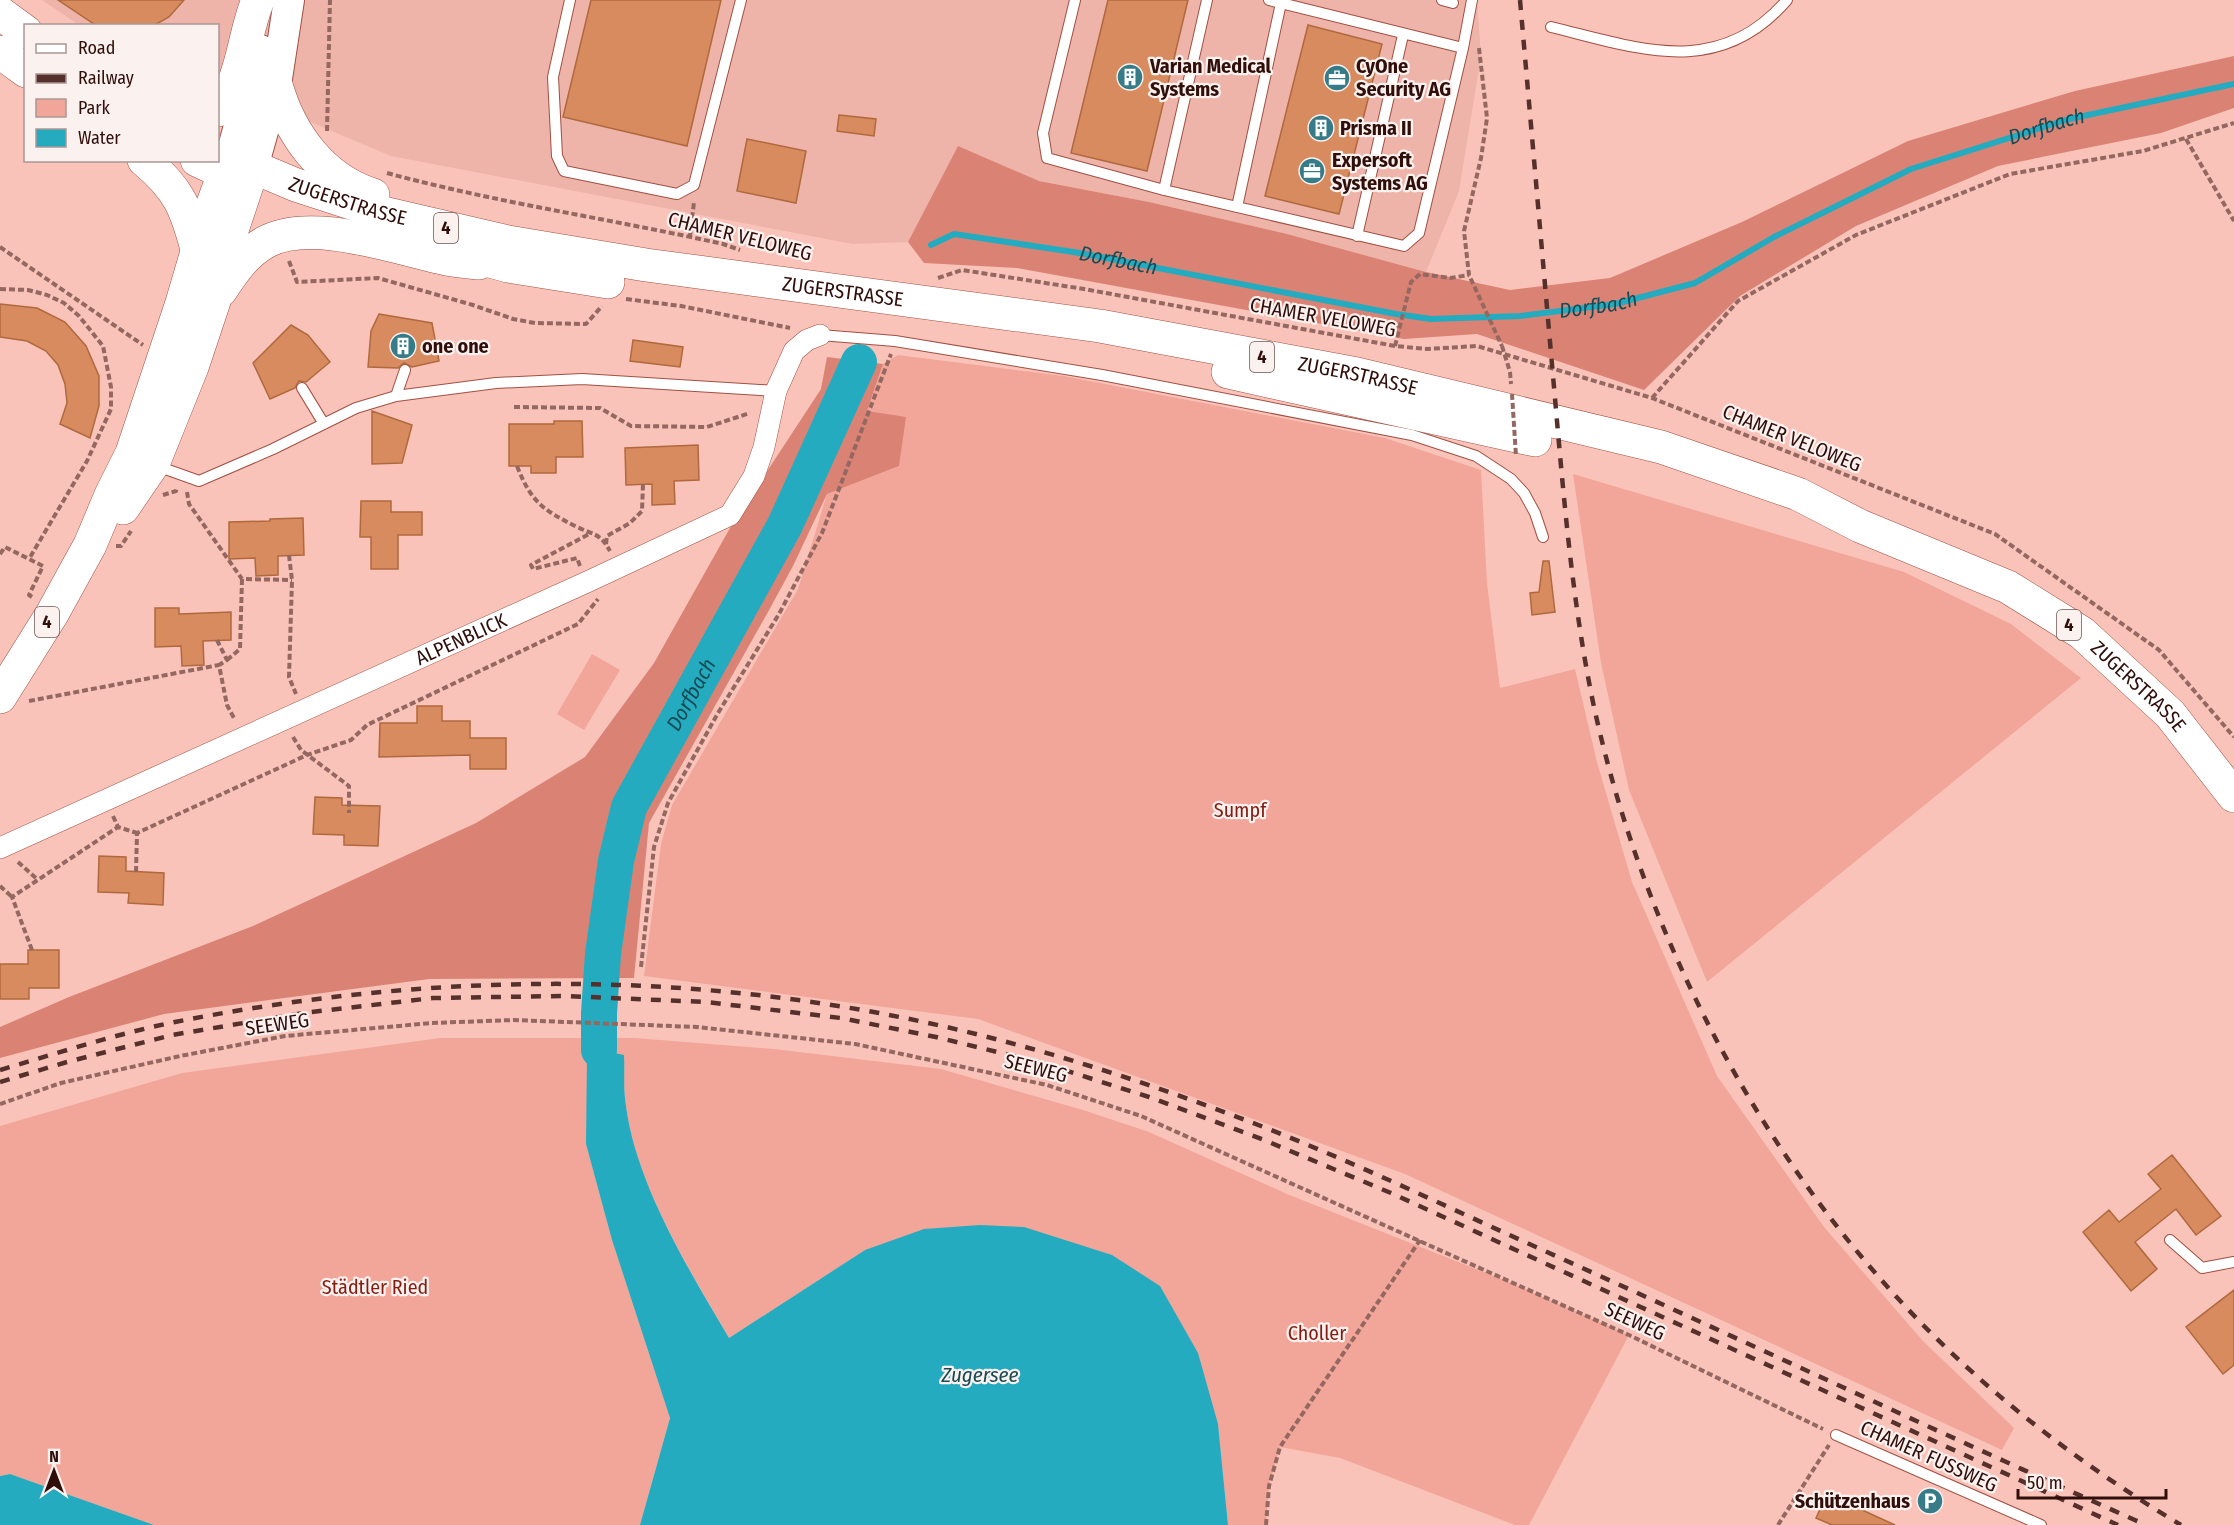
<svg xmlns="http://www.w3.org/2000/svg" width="2234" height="1525" viewBox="0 0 2234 1525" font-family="'Fira Sans Condensed',sans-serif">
<rect width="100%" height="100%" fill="#fac3b9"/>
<path fill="#eeb3a9" d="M42,0H1477L1481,56L1459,191L1426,272L1287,234L1149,202L1039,181L958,146L908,242L853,244L391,156L218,83V26L79,25Z"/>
<path fill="#f2a699" d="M898,355L1064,376L1385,438L1481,470L1487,583L1500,688L1575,669L1597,762L1632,882L1717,1076L1824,1227L1923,1341L2014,1428L2002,1450L1405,1174L978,1019L644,976L661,844L672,805L798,589L827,494L899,466L867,411L883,364Z
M1573,474L1904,572L2011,624L2081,678L1707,982L1629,790L1601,663Z
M592,654L620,670L584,730L557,714Z
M440,1038H635L774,1049L941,1069L1083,1110L1149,1132L1287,1194L1519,1286L1629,1335L1529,1525H1515L1340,1458L1280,1447L1269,1486L1266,1525H1228L1218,1424L865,1250L729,1338C689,1268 637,1187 626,1106C623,1090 625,1072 624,1056L586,1144L612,1240L670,1418L640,1525H154L10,1474L0,1476V1126L182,1073Z"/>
<path fill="#da8374" d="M2234,56V108L2161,133L1998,166L1856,226L1740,296L1644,390L1477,334L1404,339L1017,268L924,263L908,242L958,146L1039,181L1149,202L1287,234L1426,272L1510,290L1610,278L1742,222L1908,141L2075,91Z
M827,357L883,364L867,411L906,417L899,466L827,494L793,566L768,612L649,823L634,978L429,979L164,1014L0,1058V1027L69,997L253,926L476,823L585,757L654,663L730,528L821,389Z"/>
<path fill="#25abbf" d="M599,1050L624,1055C625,1072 623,1089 626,1106C636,1184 689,1270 729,1338L865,1250L924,1229L980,1225L1024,1227L1112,1255L1160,1286L1198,1353L1218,1424L1228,1525H640L670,1418L612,1240L586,1144L587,1055Z
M10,1474L154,1525H0V1476Z"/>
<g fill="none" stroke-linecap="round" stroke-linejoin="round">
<path stroke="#25abbf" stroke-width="6" id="s1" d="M931,245L954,234L1080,253L1396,314L1431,319L1520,316L1615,304L1695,283L1774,237L1911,169L2069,119L2234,84"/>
<path stroke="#25abbf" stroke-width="36" id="s2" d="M599,1050V1013L603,954L616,861L629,807L785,525L859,362"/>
</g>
<path fill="#d78b5f" stroke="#b0693e" stroke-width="1.5" d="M58,0H184L169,17L153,26H97Z
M591,0H721L687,146L563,117Z
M1108,0H1188L1147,171L1071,153Z
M1308,25L1382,44L1339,214L1265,196Z
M839,115L876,119L874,136L837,131Z
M747,139L806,151L796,203L737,191Z
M0,304L37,308L65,322L86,346L99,376V406L90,438L60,424L67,403L65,384L58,365L46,351L27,341L0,337Z
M379,314L432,323L439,361L412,367L404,363L398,368L368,367L371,331Z
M291,325L308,335L330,362L306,382L299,381L295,388L270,399L253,363Z
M633,340L683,347L680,367L630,361Z
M372,411L412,425L402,463L372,464Z
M554,421H582L583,457H556V473H531V466H509V424H554Z
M698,445L699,480L674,481L675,504L652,505V484L626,485L625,448Z
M361,501H391V512H422V535H398V569H371V537H360Z
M303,518L304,555L278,556V575L256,576L255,558L229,559V522L270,521V519Z
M1543,561H1549L1555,612L1532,615L1530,593L1539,592Z
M155,608H179V614L231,612V640L203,641L204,665L182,666L181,646L155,647Z
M417,706H442V721H470V738H506V769H470V755L379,757L380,723H417Z
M315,797L342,798V805L380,806L378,846L344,845V835L313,834Z
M99,856L126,857V871L164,873L163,905L128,903L129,893L98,892Z
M28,950H59V988H29V999H0V964H28Z
M2172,1155L2221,1216L2196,1235L2176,1209L2135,1242L2157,1269L2131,1291L2083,1232L2109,1210L2119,1222L2161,1189L2148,1174Z
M2234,1290V1365L2223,1374L2186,1327Z
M1827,1494L1895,1525H1832L1816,1518Z"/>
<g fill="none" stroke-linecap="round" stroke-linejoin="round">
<defs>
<path id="lane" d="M570,0L553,77L557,156L564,171L677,194L694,185L741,0
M1075,0L1043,133L1047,158L1164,190L1404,246L1419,233L1463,48L1472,0
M1269,0L1463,48
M1442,0L1453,3
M1551,27C1638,48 1718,80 1787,0
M1164,190L1207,0
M1237,207L1281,3
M1357,236L1403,35
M820,335L895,341L1102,375L1412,435L1476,456L1511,479L1524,493L1535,513L1543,537
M302,388L324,424
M396,396L405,370
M157,466L199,481L273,449L356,408L396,396L496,383L582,379L776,391
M2170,1240L2202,1268L2234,1262
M1836,1435L2041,1525"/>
<g id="street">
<path id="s3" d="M0,848L587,582L730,515L754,476L764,447L776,391L794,351L807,340L820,335"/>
</g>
<path id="secondary" d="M231,155L260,50
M253,167L276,85L289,0"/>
<g id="primary">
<path d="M276,85C290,134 322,179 373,195"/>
<path d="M458,252L508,266L608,282"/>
<path d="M221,290C233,272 245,254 264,243C310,216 398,249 447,259C458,261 469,262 479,263"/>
<path d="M1228,372L1535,440"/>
<path d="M123,508L153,464L192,367L214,301L217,275L253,167"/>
<path id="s4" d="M0,697L52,614L90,545L111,495L132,453L182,303L204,228L231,155L253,167L296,185L379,212L508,242L646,265L1100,326L1357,374L1661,447L1798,494L1860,526L2008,587L2082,633L2170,714L2234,796"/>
</g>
<path id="highway" d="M0,13L26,32
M0,52L26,71
M218,110C244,78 243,36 258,0
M144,160C179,189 186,208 197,249
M197,160L225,173"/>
</defs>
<use href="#lane" stroke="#a05043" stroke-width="12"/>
<use href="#street" stroke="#a05043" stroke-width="22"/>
<use href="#secondary" stroke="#a05043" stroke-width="32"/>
<use href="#primary" stroke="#a05043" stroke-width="34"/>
<use href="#highway" stroke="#a05043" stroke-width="34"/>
<path stroke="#946861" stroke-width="4" stroke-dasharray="6 3" stroke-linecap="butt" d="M1479,48L1487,118L1481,158L1464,231L1469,275L1502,346
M327,131L330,0
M2186,139L2234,221
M387,173C498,203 611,219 723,244L740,250
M690,236L694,202
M0,247L143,345
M289,261L297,282L378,278L473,305L513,319L535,323L586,324L602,306
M938,278L962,270L1084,289L1395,346L1427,349L1477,346L1652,398L1995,534L2159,650L2234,737
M0,289L28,290L47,295L64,303L79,316L103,346L111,387V409L87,461L29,559
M626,299L681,306L790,328
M1395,346L1411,282L1420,274L1450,278L1469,275
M1510,372L1511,384
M1652,398L1738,301L1856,235L2010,174L2143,151L2234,123
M514,407L600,408L631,426L707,427L750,413
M517,466C531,502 543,510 577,527C594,535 600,533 610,551
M187,492L189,504L242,579L292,580
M163,495L176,491L177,488
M606,544L607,536L630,523L642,511L643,484
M116,546H121L131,531
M0,554L5,547L43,566L29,595L32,597
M289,555L292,580L289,677L296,694
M580,566L577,558L533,569L531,565L591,533
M217,640L227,660L219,665L227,705L235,720
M227,660L240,649L242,579
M29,701L219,665
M293,737L301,750L349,786V813
M113,816L118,827L137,833
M18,862L37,879
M136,872L137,833L307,755L351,740L367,725L578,624L598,599
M0,886L12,897
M32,950L12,897L118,827
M641,967L654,847L668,803L718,713L779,614L822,533L891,354
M0,1104L61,1083L180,1056L285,1036L432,1023L514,1020L697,1027L855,1044L1047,1085L1141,1116L1629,1335L1823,1429
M1266,1525L1269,1486L1280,1447L1420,1240
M1778,1525L1829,1445"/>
<use href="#lane" stroke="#fff" stroke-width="10"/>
<use href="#street" stroke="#fff" stroke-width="21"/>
<use href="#secondary" stroke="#fff" stroke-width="30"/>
<use href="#primary" stroke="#fff" stroke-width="33"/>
<use href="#highway" stroke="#fff" stroke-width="33"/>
<path stroke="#56312c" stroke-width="4.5" stroke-dasharray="10 10" stroke-linecap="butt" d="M1520,0C1531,125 1542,251 1553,376C1563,487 1571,598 1594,707C1644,936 1760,1159 1925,1327C2001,1404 2088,1469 2181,1525
M0,1070C58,1053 116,1034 175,1022C427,972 690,969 942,1026C1052,1051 1161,1087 1266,1128C1358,1164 1447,1207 1536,1247C1740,1339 1942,1434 2146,1525
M0,1082L67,1062L172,1035L303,1013L433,998L565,996L706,1002L841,1018L936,1037L1042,1063L1149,1097L1264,1140L1391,1193L2118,1525"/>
<path stroke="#946861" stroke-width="4" stroke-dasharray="6 3" stroke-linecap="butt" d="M1502,346L1510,372
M1512,394L1516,456"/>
</g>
<defs>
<symbol id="building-disc" viewBox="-11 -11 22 22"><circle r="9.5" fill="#367c88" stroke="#fbf1ef"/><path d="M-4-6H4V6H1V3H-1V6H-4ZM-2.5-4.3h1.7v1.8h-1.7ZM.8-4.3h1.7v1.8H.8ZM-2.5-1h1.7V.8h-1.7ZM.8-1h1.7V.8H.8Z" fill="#fff"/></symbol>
<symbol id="office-disc" viewBox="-11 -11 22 22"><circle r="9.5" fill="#367c88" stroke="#fbf1ef"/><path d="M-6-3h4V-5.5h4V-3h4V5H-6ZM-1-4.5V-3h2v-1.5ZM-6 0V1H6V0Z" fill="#fff"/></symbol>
<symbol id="parking-disc" viewBox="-11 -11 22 22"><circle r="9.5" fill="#367c88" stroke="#fbf1ef"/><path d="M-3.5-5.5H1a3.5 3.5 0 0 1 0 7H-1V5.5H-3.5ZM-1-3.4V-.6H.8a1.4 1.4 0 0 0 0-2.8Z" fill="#fff"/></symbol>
</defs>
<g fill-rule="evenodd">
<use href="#building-disc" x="1115" y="62" width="30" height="30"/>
<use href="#office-disc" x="1322" y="63" width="30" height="30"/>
<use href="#building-disc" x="1306" y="113" width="30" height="30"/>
<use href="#office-disc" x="1297" y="156" width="30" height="30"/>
<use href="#building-disc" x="388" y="331" width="30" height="30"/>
<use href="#parking-disc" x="1915" y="1486" width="30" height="30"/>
</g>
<g text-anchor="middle" stroke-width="4.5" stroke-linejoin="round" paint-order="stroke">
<g fill="#fbf1ef" stroke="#6d534f" stroke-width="1.5">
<rect x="434" y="213" width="24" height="30" rx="4.5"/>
<rect x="1250" y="342" width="24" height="30" rx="4.5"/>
<rect x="35" y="607" width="24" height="30" rx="4.5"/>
<rect x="2057" y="610" width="24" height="30" rx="4.5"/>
</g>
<g font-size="18" font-weight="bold" fill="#300f0b">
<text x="446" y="234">4</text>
<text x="1262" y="363">4</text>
<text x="47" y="628">4</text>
<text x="2069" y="631">4</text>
</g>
<g font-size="20" font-weight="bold" fill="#300f0b" stroke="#fbf1ef" text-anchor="start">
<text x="1150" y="73">Varian Medical<tspan x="1150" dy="23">Systems</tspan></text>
<text x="1356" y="73">CyOne<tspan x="1356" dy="23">Security AG</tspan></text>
<text x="1340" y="135">Prisma II</text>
<text x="1332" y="167">Expersoft<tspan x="1332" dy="23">Systems AG</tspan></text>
<text x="422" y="353">one one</text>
<text x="1910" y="1508" text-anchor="end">Schützenhaus</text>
</g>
<g font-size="20" fill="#300f0b" stroke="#fbf1ef">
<text dy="7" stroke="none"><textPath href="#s4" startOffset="718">ZUGERSTRASSE</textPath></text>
<text transform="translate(740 236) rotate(14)" y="7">CHAMER VELOWEG</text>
<text dy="7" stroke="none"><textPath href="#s4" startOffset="1222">ZUGERSTRASSE</textPath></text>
<text transform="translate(1323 317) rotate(10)" y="7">CHAMER VELOWEG</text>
<text dy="7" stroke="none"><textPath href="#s4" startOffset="1744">ZUGERSTRASSE</textPath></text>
<text transform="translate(1792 438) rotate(22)" y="7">CHAMER VELOWEG</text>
<text dy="7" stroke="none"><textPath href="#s3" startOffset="506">ALPENBLICK</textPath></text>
<text dy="7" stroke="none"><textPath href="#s4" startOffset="2595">ZUGERSTRASSE</textPath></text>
<text transform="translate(277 1024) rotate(-8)" y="7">SEEWEG</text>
<text transform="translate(1036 1068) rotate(14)" y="7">SEEWEG</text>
<text transform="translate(1635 1321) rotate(25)" y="7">SEEWEG</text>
<text transform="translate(1929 1456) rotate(24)" y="7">CHAMER FUSSWEG</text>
</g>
<g font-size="20" fill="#841c11" stroke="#fbf1ef">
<text x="1240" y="817">Sumpf</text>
<text x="375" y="1294">Städtler Ried</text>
<text x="1317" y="1340">Choller</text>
</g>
<g font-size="21" font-style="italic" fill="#164b54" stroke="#fbf1ef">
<text dy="7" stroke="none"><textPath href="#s1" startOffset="1164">Dorfbach</textPath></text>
<text dy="7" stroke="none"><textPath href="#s1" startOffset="192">Dorfbach</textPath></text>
<text dy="7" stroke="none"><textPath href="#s1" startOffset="678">Dorfbach</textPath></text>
<text dy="7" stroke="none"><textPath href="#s2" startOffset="374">Dorfbach</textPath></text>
<text x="980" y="1382">Zugersee</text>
</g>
</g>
<rect x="24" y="24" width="195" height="138" fill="#fbf1ef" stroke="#aa9794" stroke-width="1.5"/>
<rect x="36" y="44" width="30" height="9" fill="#ffffff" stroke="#aa9794" stroke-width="1.5"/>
<text x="78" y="54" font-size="18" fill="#300f0b">Road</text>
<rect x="36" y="74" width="30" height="9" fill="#56312c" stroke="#aa9794" stroke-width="1.5"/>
<text x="78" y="84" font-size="18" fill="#300f0b">Railway</text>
<rect x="36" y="99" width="30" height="18" fill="#f2a699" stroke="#aa9794" stroke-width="1.5"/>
<text x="78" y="114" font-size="18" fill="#300f0b">Park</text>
<rect x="36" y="129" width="30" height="18" fill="#25abbf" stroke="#aa9794" stroke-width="1.5"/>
<text x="78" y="144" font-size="18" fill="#300f0b">Water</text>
<g transform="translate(54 1471)" stroke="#fbf1ef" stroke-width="4.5" paint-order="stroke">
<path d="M0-4.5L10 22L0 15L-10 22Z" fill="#300f0b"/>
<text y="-9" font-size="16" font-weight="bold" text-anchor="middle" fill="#300f0b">N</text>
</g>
<path d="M2018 1489v9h148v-9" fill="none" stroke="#300f0b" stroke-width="3"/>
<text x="2027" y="1489" font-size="18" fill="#300f0b" stroke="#fbf1ef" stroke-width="4.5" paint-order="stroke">50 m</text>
</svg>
